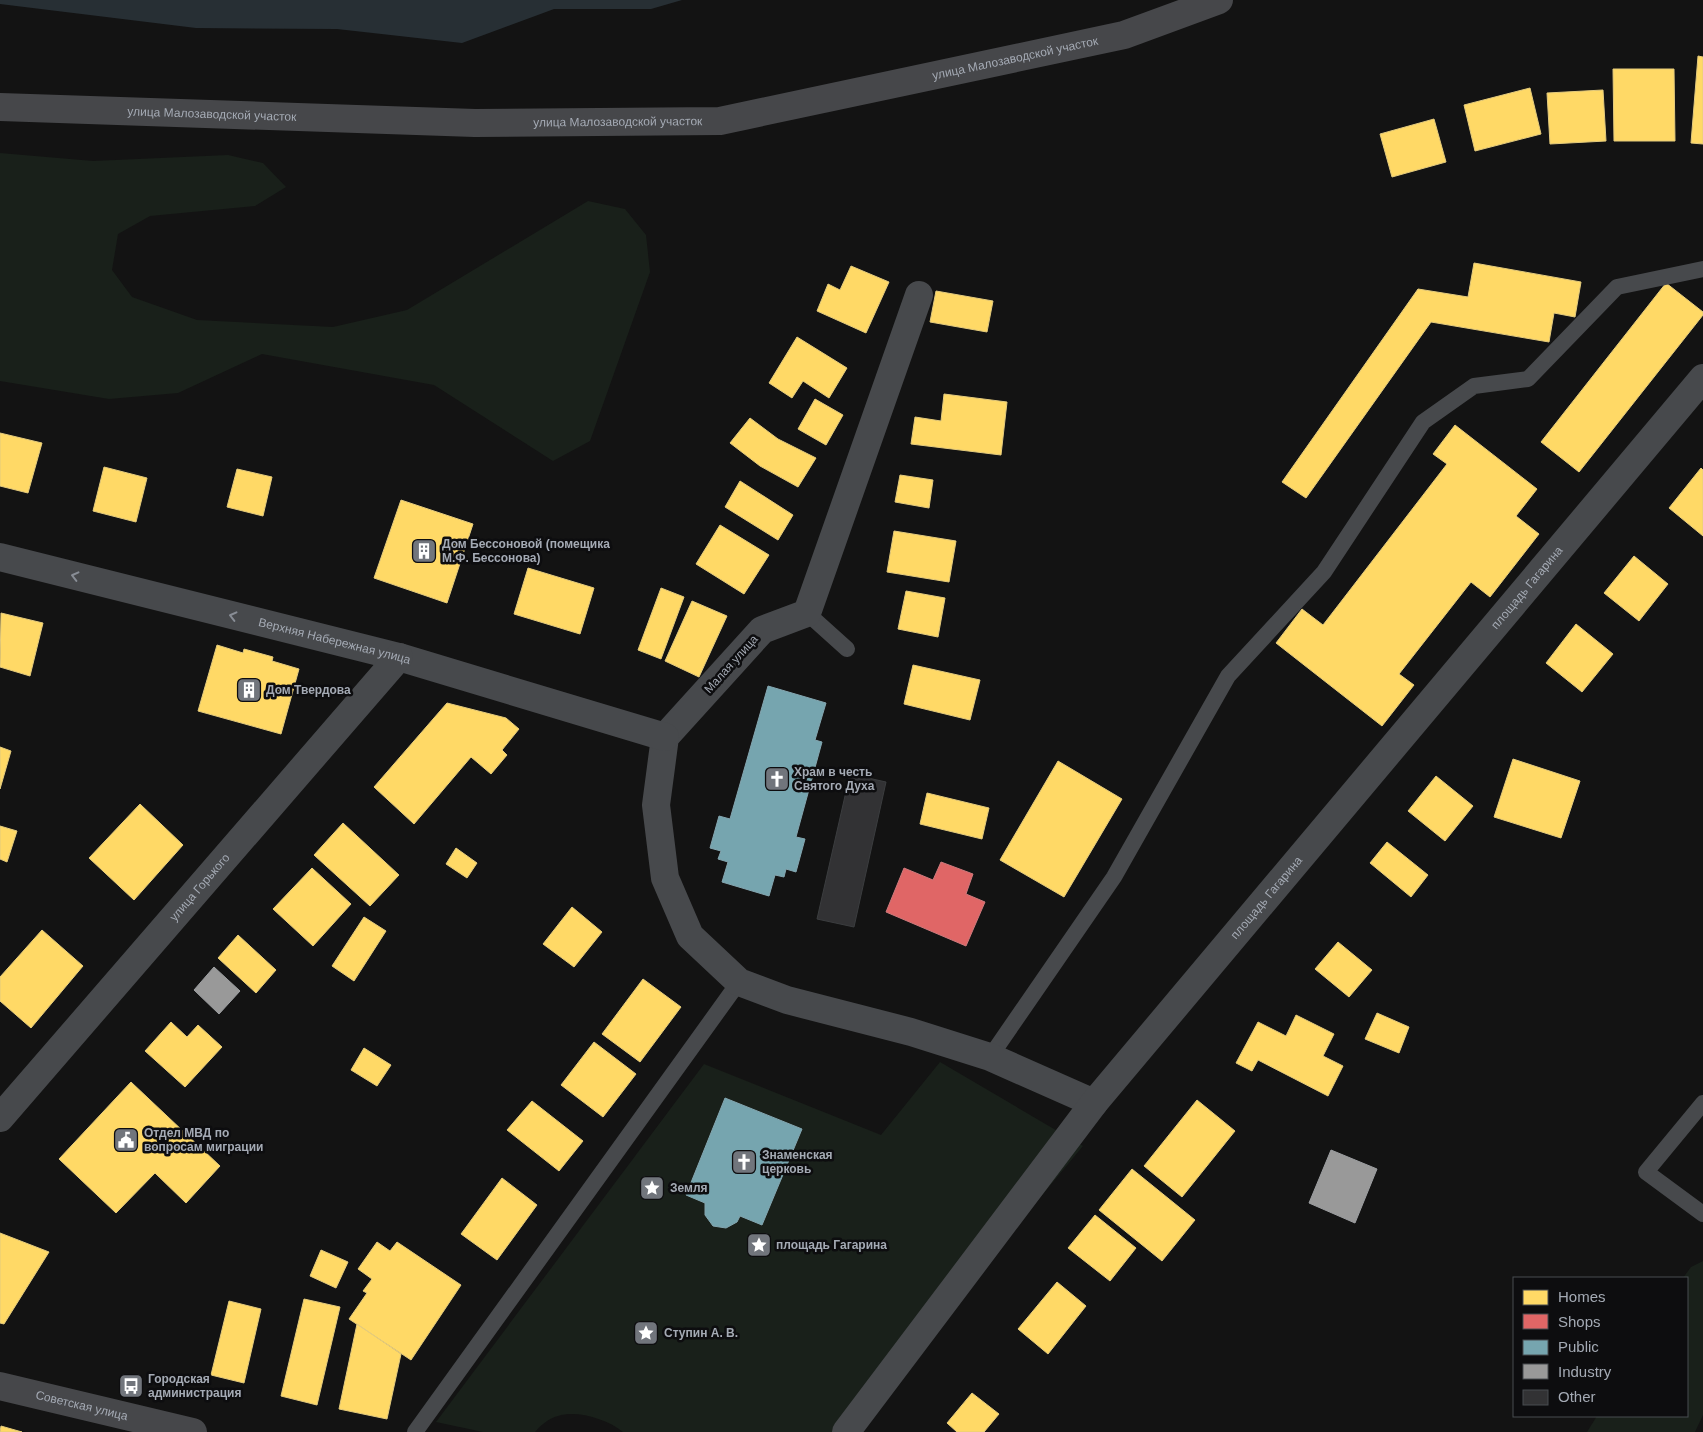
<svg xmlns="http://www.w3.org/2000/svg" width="1703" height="1432" viewBox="0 0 1703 1432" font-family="Helvetica,sans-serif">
<rect width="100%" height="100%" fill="#131313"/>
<path fill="#19201a" d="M0,153L93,161L228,155L263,163L286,187L255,206L150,216L118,234L112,270L132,297L197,320L333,327L407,310L588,201L625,209L646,235L650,272L590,441L553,461L434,385L262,354L178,393L109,399L0,381Z
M940,1062L1083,1146L845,1432H623C607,1419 577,1410 558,1416C549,1418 540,1426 535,1432H483L436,1422L704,1064L881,1135Z
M1703,1261V1415L1695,1432H1587L1597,1416H1687V1278H1683L1691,1267Z"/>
<path fill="#272f34" d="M0,0H682L651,9H554L462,43L337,29L196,28L0,4Z"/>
<path fill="#ffd966" stroke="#e4cb7d" d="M1698,56L1703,57V144L1691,143Z
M1613,69H1674L1675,141H1614Z
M1530,88L1541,134L1475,151L1464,105Z
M1603,90L1606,141L1550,144L1547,93Z
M1434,119L1446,162L1392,177L1380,134Z
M1474,263L1581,282L1575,317L1554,313L1549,342L1431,322L1306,498L1282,482L1418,289L1468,297Z
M851,266L889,282L866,333L817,311L828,284L840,290Z
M1666,283L1703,312V315L1579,472L1541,442Z
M936,291L993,301L987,332L930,322Z
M797,337L847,368L829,398L803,381L792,398L769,383Z
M944,394L1007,402L1001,455L911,444L915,417L941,421Z
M815,399L843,415L826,445L798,429Z
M750,418L778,439L816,458L798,487L760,466L730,443Z
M1455,425L1537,489L1516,516L1539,534L1490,597L1471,582L1399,674L1414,685L1382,726L1276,643L1302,609L1323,625L1447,464L1433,454Z
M0,433L42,443L28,493L0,486Z
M104,467L147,478L136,522L93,511Z
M1701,468L1703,470V536L1669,508Z
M237,469L272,477L263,516L227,507Z
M900,475L933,480L929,508L895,502Z
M740,481L793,515L778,540L725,507Z
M401,500L473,524L447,603L374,578Z
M720,525L769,555L744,594L696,564Z
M894,531L956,541L949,582L887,572Z
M1634,556L1668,584L1639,621L1604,593Z
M528,568L594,588L580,634L514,614Z
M661,588L684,597L661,659L638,650Z
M906,591L945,598L938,637L898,629Z
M692,601L727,616L699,677L665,661Z
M1,613L43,623L30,676L0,667Z
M1576,624L1613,654L1582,692L1546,663Z
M217,645L243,653L244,649L273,657L272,661L299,669L281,734L198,711Z
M913,665L980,680L970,720L904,704Z
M447,703L506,718L519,729L502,750L507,755L491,774L471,757L414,824L374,787Z
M0,747L11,751L0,789Z
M1513,759L1580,781L1561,838L1494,817Z
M1058,761L1122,799L1064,897L1000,860Z
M1436,776L1473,806L1445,841L1408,811Z
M927,793L989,808L982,839L920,824Z
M140,804L183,845L134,900L89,858Z
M343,823L399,875L370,906L314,855Z
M0,826L17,831L7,862L0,859Z
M1387,842L1428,875L1411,897L1370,863Z
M456,848L477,863L467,878L446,864Z
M312,868L351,904L313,946L273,909Z
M572,907L602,932L574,967L543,944Z
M364,917L386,931L354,981L332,966Z
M42,930L83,966L31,1028L0,1001V977Z
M238,935L276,970L256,993L218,958Z
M1338,942L1372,970L1349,997L1315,969Z
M643,979L681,1007L640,1062L602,1034Z
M1377,1013L1409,1027L1399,1053L1365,1039Z
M1296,1015L1334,1034L1323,1056L1343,1066L1328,1096L1258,1060L1252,1071L1236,1063L1258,1022L1286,1036Z
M171,1022L187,1037L198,1025L222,1047L185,1087L145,1051Z
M594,1042L636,1074L603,1117L561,1085Z
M364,1048L391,1065L377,1086L351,1070Z
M131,1082L220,1166L186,1203L155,1173L116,1213L59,1159Z
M1197,1100L1235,1131L1182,1197L1144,1166Z
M532,1101L583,1141L559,1171L507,1130Z
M1132,1169L1195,1220L1162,1261L1099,1210Z
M502,1178L537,1205L497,1260L461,1234Z
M1095,1215L1136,1248L1110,1281L1068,1248Z
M0,1233L49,1252L4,1324L0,1323Z
M377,1242L390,1251L397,1242L461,1285L411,1360L349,1319L367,1293L363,1291L372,1279L358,1269Z
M321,1250L348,1262L336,1288L310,1276Z
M1057,1282L1086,1306L1048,1354L1018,1329Z
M304,1299L340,1307L317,1405L281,1396Z
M229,1301L261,1309L244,1383L211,1375Z
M357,1324L401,1354L387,1419L339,1409Z
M972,1393L999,1414L984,1432H957L947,1423Z
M1,1426L22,1432H0Z"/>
<path fill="#e06666" stroke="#ce7a7d" d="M941,862L973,874L966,894L985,902L966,946L886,912L904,868L933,880Z"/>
<path fill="#76a5af" stroke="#84a6b0" d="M768,686L826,703L815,740L822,742L796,837L805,839L796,872L786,869L784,877L775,875L769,896L722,882L728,862L718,859L721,851L710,848L719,816L730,819Z
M725,1098L802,1129L762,1225L740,1216L737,1222L726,1228L713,1226L705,1215V1203L686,1195Z"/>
<path fill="#999" stroke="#9c9ea1" d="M214,967L240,991L219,1014L194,990Z
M1331,1150L1377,1169L1355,1223L1309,1203Z"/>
<path fill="#323234" stroke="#3b3d3f" d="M850,774L886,782L854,927L817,919Z"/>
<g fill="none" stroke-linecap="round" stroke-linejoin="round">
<path stroke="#47494c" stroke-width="16" d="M807,613L847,649
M990,1057L1114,877L1228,676L1324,572L1423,422L1474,386L1528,379L1617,287L1703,269
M1703,1103L1646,1172L1703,1214
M415,1432L739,982"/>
<g stroke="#47494c" stroke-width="28">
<path d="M919,295L807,613L762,630L665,737L656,805L665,878L690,936L739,982L787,1000L911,1032L990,1057L1094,1103"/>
<path id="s1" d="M0,557L399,657L665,737"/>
<path id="s2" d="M0,1118L399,657"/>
<path id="s3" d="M846,1432L1094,1103L1703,378"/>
</g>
<g stroke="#46474a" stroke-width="28">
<path id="s4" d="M0,107L475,123L720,121L1124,35L1219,0"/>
<path id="s5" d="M0,1386L193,1432"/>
</g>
</g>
<defs><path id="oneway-chevron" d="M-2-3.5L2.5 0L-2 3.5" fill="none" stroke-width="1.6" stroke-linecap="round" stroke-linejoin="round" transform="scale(1.25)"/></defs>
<g stroke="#888d95">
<use href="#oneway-chevron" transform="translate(75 576) rotate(-166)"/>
<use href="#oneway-chevron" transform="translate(233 616) rotate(-166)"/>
</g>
<defs>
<symbol id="building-square" viewBox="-11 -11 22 22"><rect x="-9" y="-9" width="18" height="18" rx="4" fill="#71757c" stroke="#0d0d0f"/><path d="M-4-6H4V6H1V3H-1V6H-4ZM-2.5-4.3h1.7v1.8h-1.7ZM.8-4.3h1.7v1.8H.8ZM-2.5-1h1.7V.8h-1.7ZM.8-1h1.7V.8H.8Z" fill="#fff"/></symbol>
<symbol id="church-square" viewBox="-11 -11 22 22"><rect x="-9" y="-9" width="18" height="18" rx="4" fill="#71757c" stroke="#0d0d0f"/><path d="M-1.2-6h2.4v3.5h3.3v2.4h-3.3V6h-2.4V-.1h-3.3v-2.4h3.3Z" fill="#fff"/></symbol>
<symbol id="civic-square" viewBox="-11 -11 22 22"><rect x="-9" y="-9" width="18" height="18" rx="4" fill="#71757c" stroke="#0d0d0f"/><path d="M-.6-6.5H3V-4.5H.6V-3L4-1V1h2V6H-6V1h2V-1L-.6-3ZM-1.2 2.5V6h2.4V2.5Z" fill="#fff"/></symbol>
<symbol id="sight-square" viewBox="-11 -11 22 22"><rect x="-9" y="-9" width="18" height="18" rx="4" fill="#71757c" stroke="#0d0d0f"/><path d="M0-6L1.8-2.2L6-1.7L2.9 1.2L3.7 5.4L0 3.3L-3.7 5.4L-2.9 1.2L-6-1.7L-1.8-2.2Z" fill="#fff"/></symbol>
<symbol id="bus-square" viewBox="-11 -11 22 22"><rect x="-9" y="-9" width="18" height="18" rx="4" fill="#71757c" stroke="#0d0d0f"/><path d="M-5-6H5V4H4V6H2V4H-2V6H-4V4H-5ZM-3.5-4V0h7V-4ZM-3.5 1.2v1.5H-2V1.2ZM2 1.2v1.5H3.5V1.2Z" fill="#fff"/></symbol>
</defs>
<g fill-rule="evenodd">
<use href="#building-square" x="410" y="537" width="28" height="28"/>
<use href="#building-square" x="235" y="676" width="28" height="28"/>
<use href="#church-square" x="763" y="765" width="28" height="28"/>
<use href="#civic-square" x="112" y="1126" width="28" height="28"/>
<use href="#church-square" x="730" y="1148" width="28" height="28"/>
<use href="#sight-square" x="638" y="1174" width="28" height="28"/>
<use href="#sight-square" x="745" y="1231" width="28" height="28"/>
<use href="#sight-square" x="632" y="1319" width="28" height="28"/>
<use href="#bus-square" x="117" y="1372" width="28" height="28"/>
</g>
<g text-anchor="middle" stroke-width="5" stroke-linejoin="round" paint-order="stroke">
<g font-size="12" fill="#a4aab4" stroke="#0d0d0f">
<text dy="4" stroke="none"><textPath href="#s4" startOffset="1022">улица Малозаводской участок</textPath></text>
<text dy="4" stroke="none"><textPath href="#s4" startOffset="212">улица Малозаводской участок</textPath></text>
<text dy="4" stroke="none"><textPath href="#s4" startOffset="618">улица Малозаводской участок</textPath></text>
<text dy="4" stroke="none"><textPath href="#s3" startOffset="1085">площадь Гагарина</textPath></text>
<text dy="4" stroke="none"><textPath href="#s1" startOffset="345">Верхняя Набережная улица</textPath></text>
<text transform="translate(731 664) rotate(-48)" y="4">Малая улица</text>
<text dy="4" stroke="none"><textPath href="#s2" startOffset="305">улица Горького</textPath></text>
<text dy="4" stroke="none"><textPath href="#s3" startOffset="680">площадь Гагарина</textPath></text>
<text dy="4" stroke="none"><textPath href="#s5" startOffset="84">Советская улица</textPath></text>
</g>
<g font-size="12" font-weight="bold" fill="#a4aab4" stroke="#0d0d0f" text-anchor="start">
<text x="442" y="548">Дом Бессоновой (помещика<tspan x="442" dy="14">М.Ф. Бессонова)</tspan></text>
<text x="266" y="694">Дом Твердова</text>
<text x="794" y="776">Храм в честь<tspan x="794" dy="14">Святого Духа</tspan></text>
<text x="144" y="1137">Отдел МВД по<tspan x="144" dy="14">вопросам миграции</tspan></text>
<text x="762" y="1159">Знаменская<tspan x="762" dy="14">церковь</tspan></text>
<text x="670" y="1192">Земля</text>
<text x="776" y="1249">площадь Гагарина</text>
<text x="664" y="1337">Ступин А. В.</text>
<text x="148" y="1383">Городская<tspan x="148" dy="14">администрация</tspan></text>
</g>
</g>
<rect x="1513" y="1277" width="175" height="140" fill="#0d0d0f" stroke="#494c51"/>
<rect x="1523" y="1290" width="25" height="15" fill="#ffd966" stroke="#494c51"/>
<text x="1558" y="1302" font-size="15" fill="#a4aab4">Homes</text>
<rect x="1523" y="1314" width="25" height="15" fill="#e06666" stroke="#494c51"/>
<text x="1558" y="1327" font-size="15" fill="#a4aab4">Shops</text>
<rect x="1523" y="1340" width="25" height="15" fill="#76a5af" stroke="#494c51"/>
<text x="1558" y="1352" font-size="15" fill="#a4aab4">Public</text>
<rect x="1523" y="1364" width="25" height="15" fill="#999999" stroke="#494c51"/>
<text x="1558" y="1377" font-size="15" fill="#a4aab4">Industry</text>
<rect x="1523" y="1390" width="25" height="15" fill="#323234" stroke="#494c51"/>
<text x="1558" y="1402" font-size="15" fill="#a4aab4">Other</text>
</svg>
